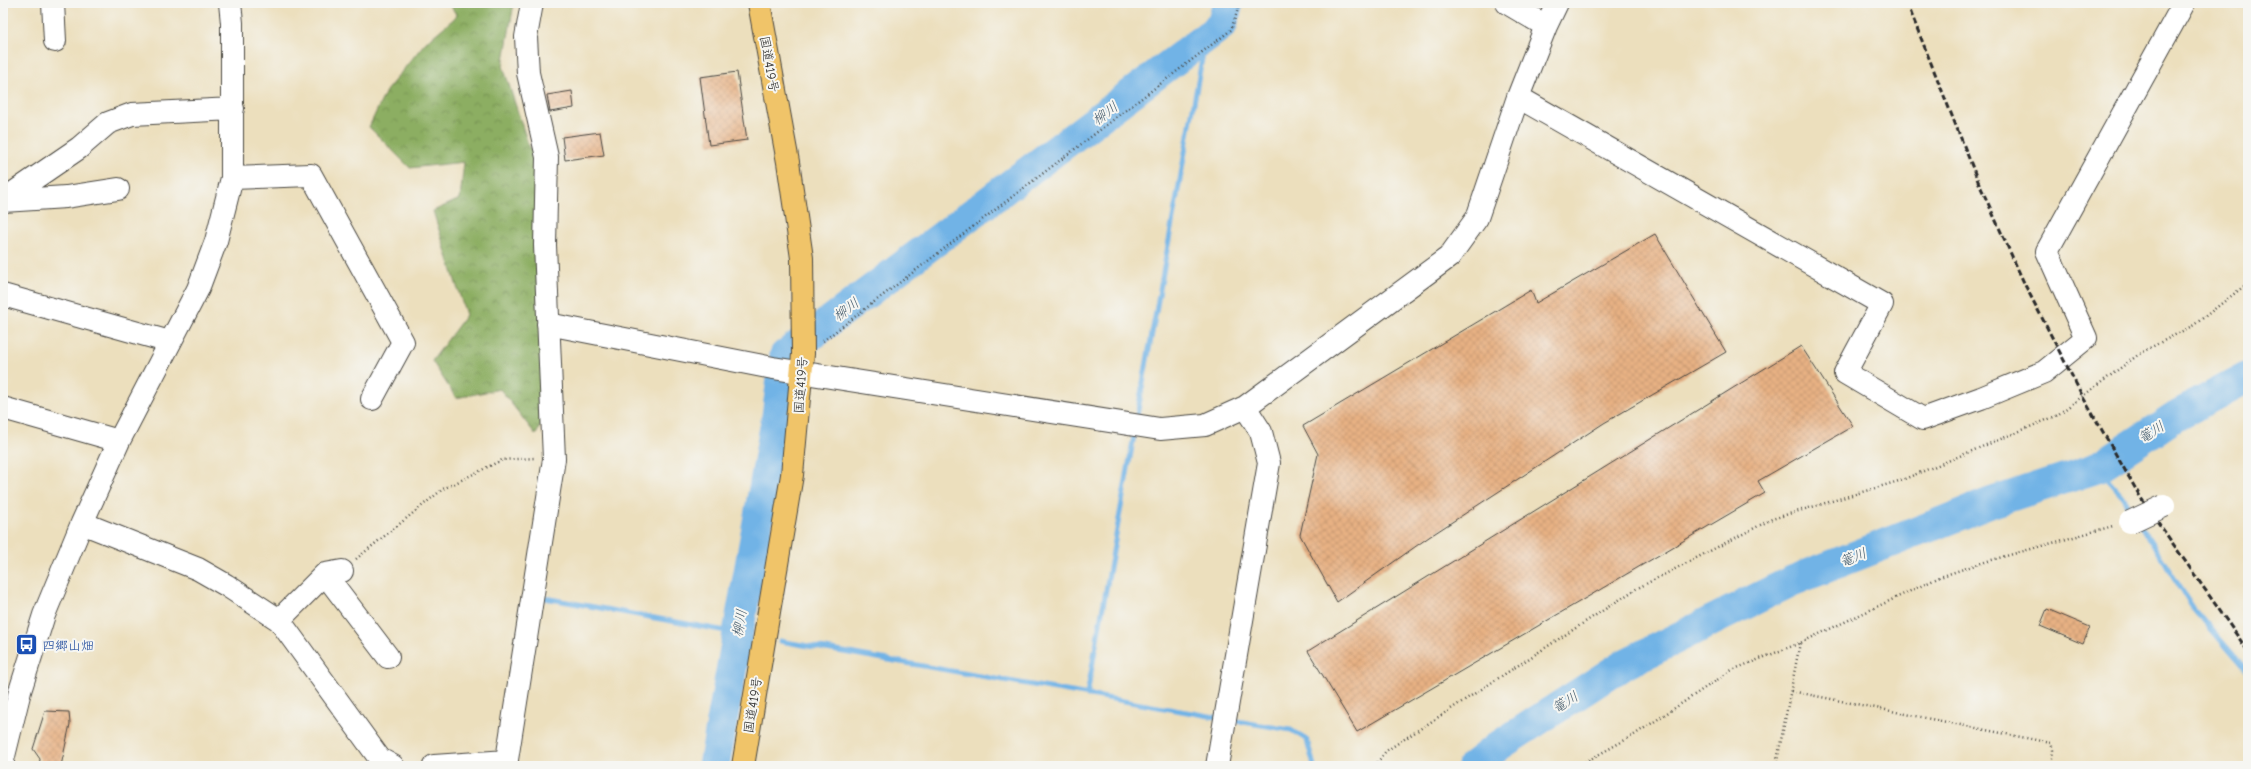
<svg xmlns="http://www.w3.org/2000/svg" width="2251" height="769" viewBox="0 0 2251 769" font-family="'Comic Neue','Klee One',sans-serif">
<defs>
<pattern id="forest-crowns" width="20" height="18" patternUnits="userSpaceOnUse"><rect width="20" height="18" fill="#8cae62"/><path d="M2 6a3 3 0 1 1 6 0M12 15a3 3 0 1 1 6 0" fill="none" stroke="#738e51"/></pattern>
<pattern id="building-cross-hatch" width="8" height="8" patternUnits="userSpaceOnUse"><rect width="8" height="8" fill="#e7b183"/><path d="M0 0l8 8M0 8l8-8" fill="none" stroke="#c69871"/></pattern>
</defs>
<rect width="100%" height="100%" fill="#f6f6f2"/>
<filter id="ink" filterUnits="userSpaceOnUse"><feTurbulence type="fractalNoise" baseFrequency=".025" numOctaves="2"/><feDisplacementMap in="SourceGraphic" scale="8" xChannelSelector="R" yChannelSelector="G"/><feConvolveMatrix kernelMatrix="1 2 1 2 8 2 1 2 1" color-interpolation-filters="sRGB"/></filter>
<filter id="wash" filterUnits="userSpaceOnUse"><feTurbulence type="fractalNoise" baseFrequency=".012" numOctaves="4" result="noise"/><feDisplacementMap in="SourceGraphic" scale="16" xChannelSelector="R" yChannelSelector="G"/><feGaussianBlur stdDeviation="0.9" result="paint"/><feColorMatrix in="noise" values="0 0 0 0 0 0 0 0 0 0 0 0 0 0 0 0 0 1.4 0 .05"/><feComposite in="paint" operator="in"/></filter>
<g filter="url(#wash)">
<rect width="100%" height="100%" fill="#ecdfbd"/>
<path fill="url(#forest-crowns)" stroke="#5c6c46" d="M449,3H514L503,66L528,144L543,170L544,417L536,435L500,389L456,398L432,361L466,315L433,211L460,199L464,162L410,168L369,127L386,91L425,43L457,16Z"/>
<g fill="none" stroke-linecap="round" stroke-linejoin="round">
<path stroke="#71b3e6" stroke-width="5" d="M1136,421L1206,37
M2097,468L2122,496L2134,515
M2139,523L2194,609L2248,672
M545,598L726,631
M780,641L1221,718
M1087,695L1135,430
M1231,720L1291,730L1307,740L1314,766"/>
<path stroke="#71b3e6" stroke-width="31" d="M714,766L777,416L785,355L1222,25L1228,3
M1473,766L1500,745L1623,665L1792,581L1990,503L2097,468L2176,416L2248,377"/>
</g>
<g id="blocks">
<path fill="url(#building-cross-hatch)" d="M737,72L747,140L709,145L700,77Z
M572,91L574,108L550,112L547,95Z
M600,132L604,155L565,160L562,137Z
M1655,234L1726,352L1604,423L1429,537L1337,602L1300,535L1318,454L1303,426L1531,290L1536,303Z
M1801,346L1853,426L1758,481L1765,493L1357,732L1308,651Z
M2047,609L2090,627L2083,644L2040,626Z
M45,711L69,712L70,724L61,766H39L40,759L33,749Z"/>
</g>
</g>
<g filter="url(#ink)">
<use href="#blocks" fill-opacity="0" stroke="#484641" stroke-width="1"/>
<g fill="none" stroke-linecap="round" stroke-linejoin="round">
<defs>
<path id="minor" d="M53,3L55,41
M1507,3L1546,26
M1518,97L1882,304L1845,373L1923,419L1981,398L2044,372L2086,338L2047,251L2184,3
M232,178L311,175L403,342L372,399
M3,200L79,148L108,123L132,114L233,109
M3,201L66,197L118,189
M3,295L170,342
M548,324L773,368L1160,429L1205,425L1245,407L1449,257L1477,218L1518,97L1546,26L1557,3
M3,408L119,441
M82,523L198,569L226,585L279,620L380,759L393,766
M325,574L388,657
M279,620L325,574L342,571
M3,760L20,691L44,615L82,523L119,441L198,289L216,241L232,178V23L230,3
M434,766L507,761
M506,766L554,459L545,245L547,157L528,73L526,37L532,3
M1217,766L1269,463L1261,432L1245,407"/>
<path id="highway" d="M743,766L792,475L803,354L802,258L788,162L759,3"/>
</defs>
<use href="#minor" stroke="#484641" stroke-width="24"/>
<use href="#highway" stroke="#484641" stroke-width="24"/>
<path stroke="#484641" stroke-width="2.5" stroke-dasharray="1 3" stroke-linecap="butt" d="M823,341L1231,30L1240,3
M356,559L443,489L502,460L535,458
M1791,691L2051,743L2053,750L2051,766
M1375,766L1386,751L1636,589L1772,519L1902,480L2056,416L2142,352L2194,325L2248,283
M1578,766L1634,735L1732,670L1800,643L1940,577L1981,563L2113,526
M1776,766L1800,643"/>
<use href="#minor" stroke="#fff" stroke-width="22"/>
<use href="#highway" stroke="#f0c469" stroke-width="22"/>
<path stroke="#2b2b2b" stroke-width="3" stroke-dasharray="6 3" stroke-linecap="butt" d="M1907,3L1978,181L2025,285L2084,399L2141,498L2248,651"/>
<defs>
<path id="minor-bridge" d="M2130,522L2164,506"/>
</defs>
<use href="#minor-bridge" stroke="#484641" stroke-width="24" stroke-linecap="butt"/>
<use href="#minor-bridge" stroke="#fff" stroke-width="22"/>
</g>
</g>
<defs>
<symbol id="bus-square" viewBox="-11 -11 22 22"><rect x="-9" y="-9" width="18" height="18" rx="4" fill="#1a4fb4" stroke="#f6f6f2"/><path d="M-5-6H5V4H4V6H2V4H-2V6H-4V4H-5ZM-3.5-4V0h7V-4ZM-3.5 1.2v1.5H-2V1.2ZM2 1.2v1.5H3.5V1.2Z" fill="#fff"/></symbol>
</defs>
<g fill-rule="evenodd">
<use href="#bus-square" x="14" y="632" width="25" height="25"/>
</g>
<g text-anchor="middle" stroke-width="4" stroke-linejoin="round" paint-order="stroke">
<g font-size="13" fill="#2b2b2b" stroke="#f6f6f2">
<text transform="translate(770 64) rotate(80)" y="5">国道419号</text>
<text transform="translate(800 385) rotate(-86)" y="5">国道419号</text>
<text transform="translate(752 705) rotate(-81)" y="5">国道419号</text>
</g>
<g font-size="13" fill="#164399" stroke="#f6f6f2" text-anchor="start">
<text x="42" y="650">四郷山畑</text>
</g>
<g font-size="14" font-style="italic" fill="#445b6c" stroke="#f6f6f2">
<text transform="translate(1105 113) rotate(-37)" y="5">柳川</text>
<text transform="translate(846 309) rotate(-37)" y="5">柳川</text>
<text transform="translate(2151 432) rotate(-33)" y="5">篭川</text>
<text transform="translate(1853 557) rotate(-22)" y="5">篭川</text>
<text transform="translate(739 623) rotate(-80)" y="5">柳川</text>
<text transform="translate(1565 702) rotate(-33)" y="5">篭川</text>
</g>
</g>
<rect width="2251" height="769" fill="none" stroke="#f6f6f2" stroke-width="16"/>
</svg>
